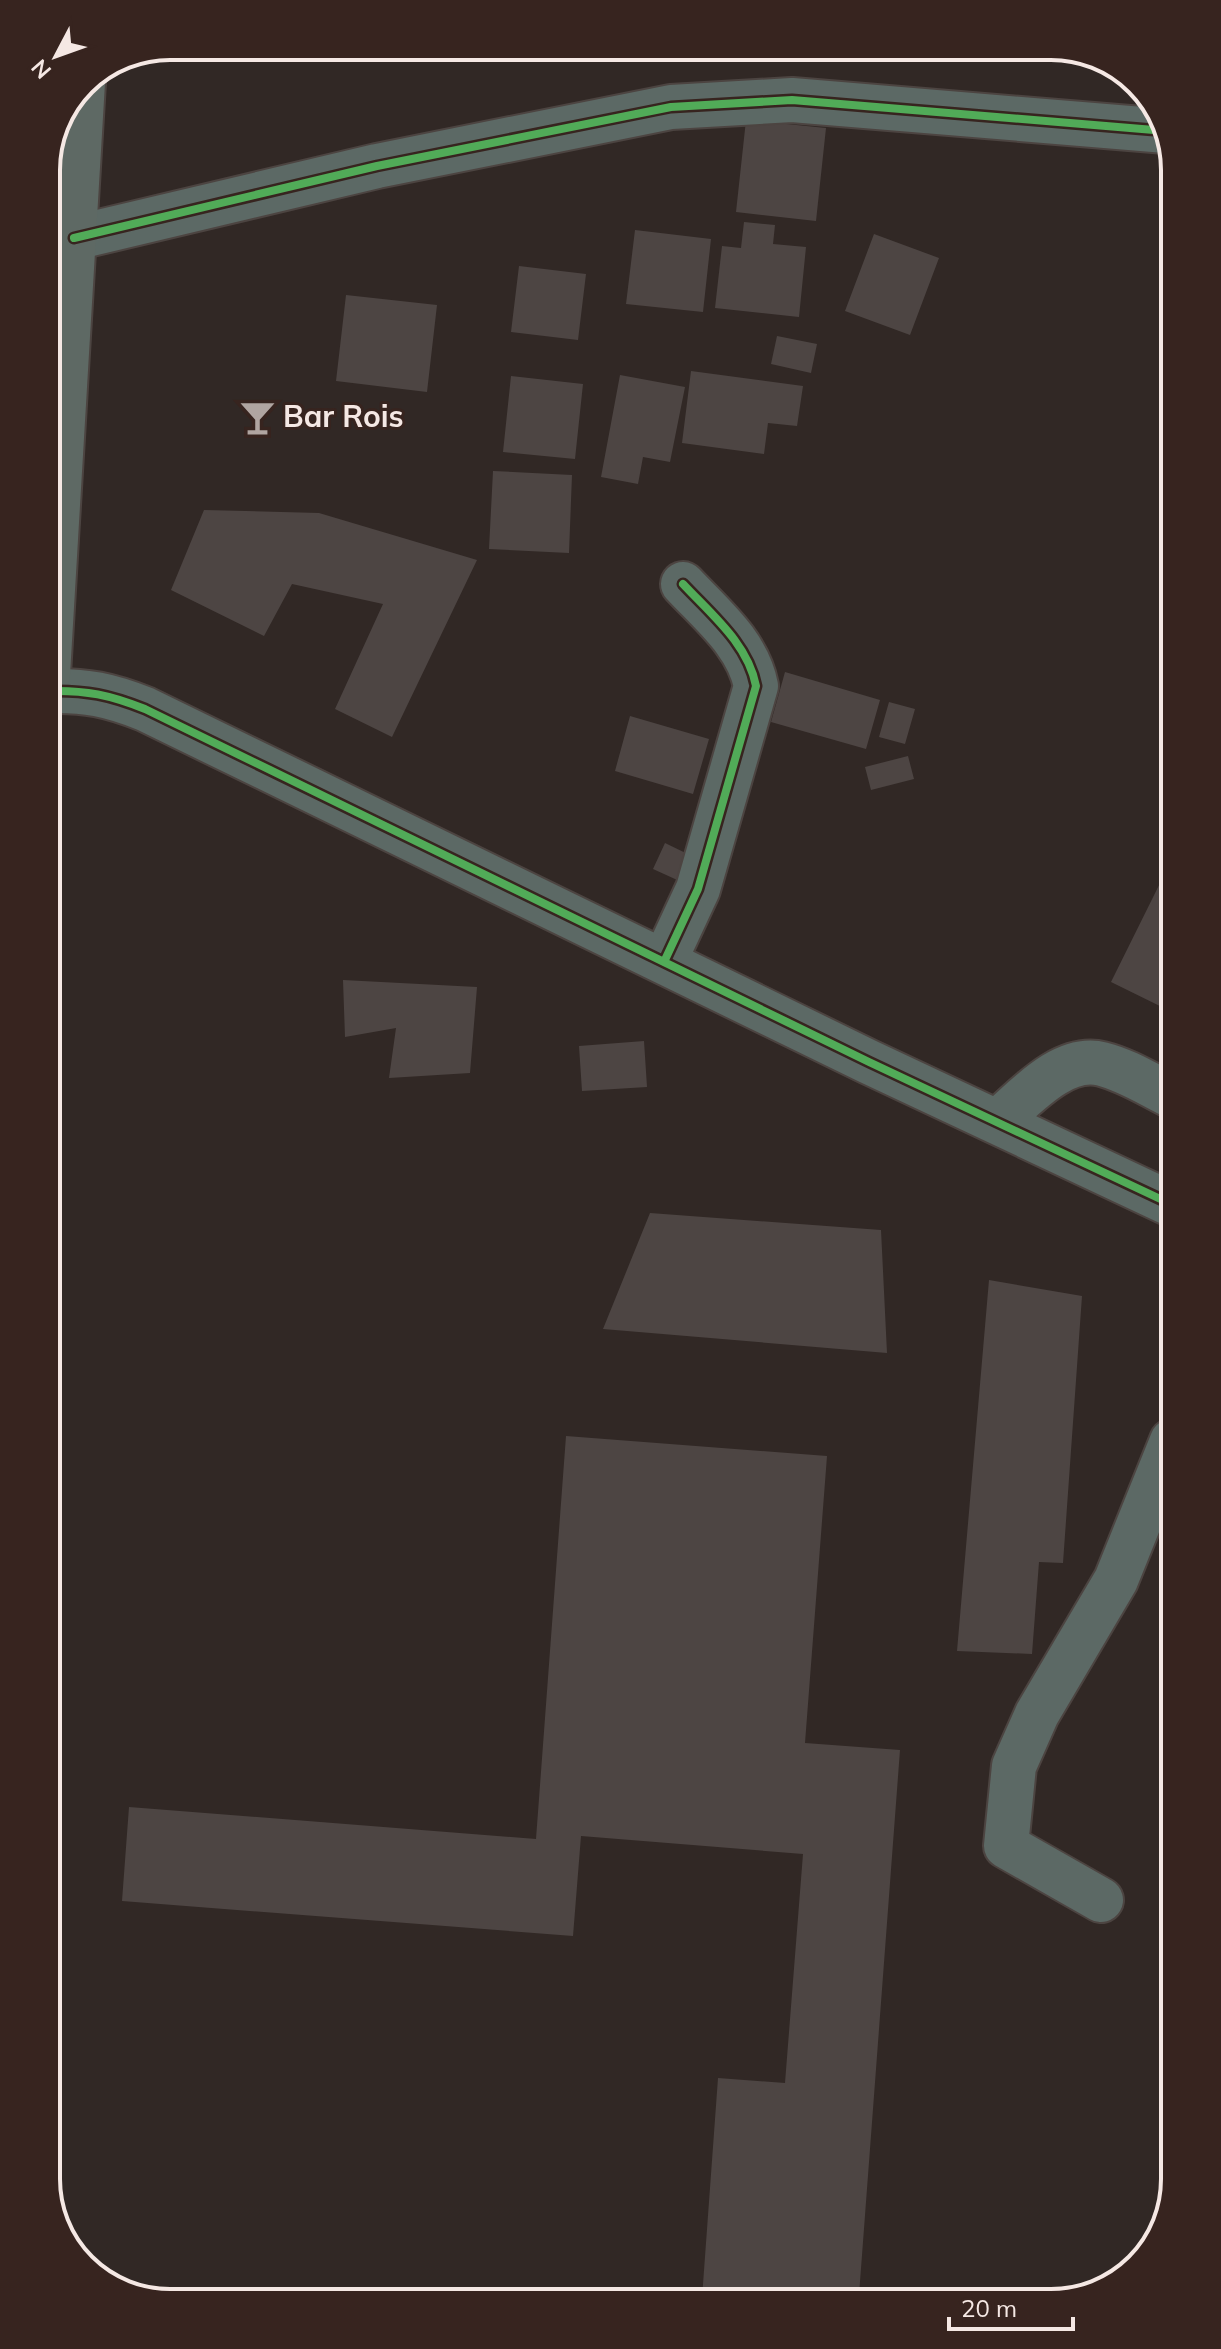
<svg xmlns="http://www.w3.org/2000/svg" width="1221" height="2349" viewBox="0 0 1221 2349" font-family="Mulish,sans-serif">
<rect width="100%" height="100%" fill="#312825"/>
<path fill="#4d4543" d="M746,120L826,128L816,221L736,212Z
M744,222L775,225L773,244L806,247L799,317L715,308L722,246L741,248Z
M635,230L711,239L703,312L626,304Z
M874,234L939,258L910,335L845,311Z
M519,266L586,274L578,340L511,332Z
M346,295L437,305L427,392L336,381Z
M777,336L817,344L811,373L771,364Z
M691,371L803,386L797,426L768,423L764,454L682,443Z
M620,375L685,387L670,462L643,457L638,484L601,477Z
M511,376L583,384L575,459L503,452Z
M493,471L572,475L569,553L489,549Z
M204,510L319,513L477,560L392,737L335,709L383,604L292,584L264,636L171,590Z
M785,672L880,700L866,749L771,722Z
M889,702L915,709L905,744L879,737Z
M630,716L709,739L693,794L615,771Z
M908,756L914,779L871,790L865,767Z
M665,843L698,859L686,884L653,869Z
M1169,865L1170,1011L1111,982Z
M343,980L477,987L470,1073L389,1078L396,1028L345,1037Z
M644,1041L647,1087L582,1091L579,1046Z
M650,1213L881,1230L887,1353L603,1329Z
M989,1280L1082,1296L1063,1563L1039,1562L1032,1654L957,1651Z
M566,1436L827,1456L805,1743L900,1750L859,2295L788,2290L787,2297L702,2298L718,2078L785,2083L803,1854L581,1836L573,1936L122,1901L129,1807L536,1839Z
M1175,2081V2112L1161,2105Z"/>
<g fill="none" stroke-linecap="round" stroke-linejoin="round">
<defs>
<path id="minor" d="M74,238L377,166L671,107L792,100L1166,131
M49,691C86,690 110,695 145,709L869,1062L1171,1204
M664,962L698,889L756,686C748,644 712,615 683,584
M997,1122C1024,1099 1062,1054 1102,1064C1126,1070 1148,1084 1170,1095
M1101,1900L1006,1846L1014,1766L1037,1714L1116,1580L1172,1441"/>
<path id="major" d="M48,674L83,82"/>
</defs>
<use href="#minor" stroke="#4c4441" stroke-width="48"/>
<use href="#major" stroke="#4c4441" stroke-width="48"/>
<use href="#minor" stroke="#5c6965" stroke-width="44"/>
<use href="#major" stroke="#5e6964" stroke-width="44"/>
<defs>
<path id="cycleway" d="M74,238L377,166L671,107L792,100L1166,131
M49,691C86,690 110,695 145,709L869,1062L1171,1204
M664,962L698,889L756,686C748,644 712,615 683,584"/>
</defs>
<use href="#cycleway" stroke="#37241f" stroke-width="13"/>
<use href="#cycleway" stroke="#51ab58" stroke-width="8"/>
</g>
<defs>
<symbol id="bar-bare" viewBox="-9 -9 18 18"><path d="M-6-5H6L.8 .8V4.5H3.5V6h-7V4.5H-.8V.8Z" fill="#b0a5a1" stroke="#37241f" stroke-width="2.5" paint-order="stroke"/></symbol>
</defs>
<g fill-rule="evenodd">
<use href="#bar-bare" x="232" y="392" width="51" height="51"/>
</g>
<g text-anchor="middle" stroke-width="6" stroke-linejoin="round" paint-order="stroke">
<g font-size="30" font-weight="bold" fill="#f5e8e4" stroke="#37241f" text-anchor="start">
<text x="283" y="427">Bar Rois</text>
</g>
</g>
<path d="M0 0H1221V2349H0ZM170 60H1051A110 110 0 0 1 1161 170V2179A110 110 0 0 1 1051 2289H170A110 110 0 0 1 60 2179V170A110 110 0 0 1 170 60Z" fill="#37241f" fill-rule="evenodd"/>
<path fill="none" stroke="#f5e8e4" stroke-width="4" d="M170 60H1051A110 110 0 0 1 1161 170V2179A110 110 0 0 1 1051 2289H170A110 110 0 0 1 60 2179V170A110 110 0 0 1 170 60Z"/>
<g transform="translate(56 56) rotate(229)" stroke="#37241f" stroke-width="6" paint-order="stroke">
<path d="M0-6L14 30L0 20L-14 30Z" fill="#f5e8e4"/>
<text y="-12" font-size="22" font-weight="bold" text-anchor="middle" fill="#f5e8e4">N</text>
</g>
<path d="M949 2317v12h124v-12" fill="none" stroke="#f5e8e4" stroke-width="4"/>
<text x="961" y="2317" font-size="24" fill="#f5e8e4" stroke="#37241f" stroke-width="6" paint-order="stroke">20 m</text>
</svg>
